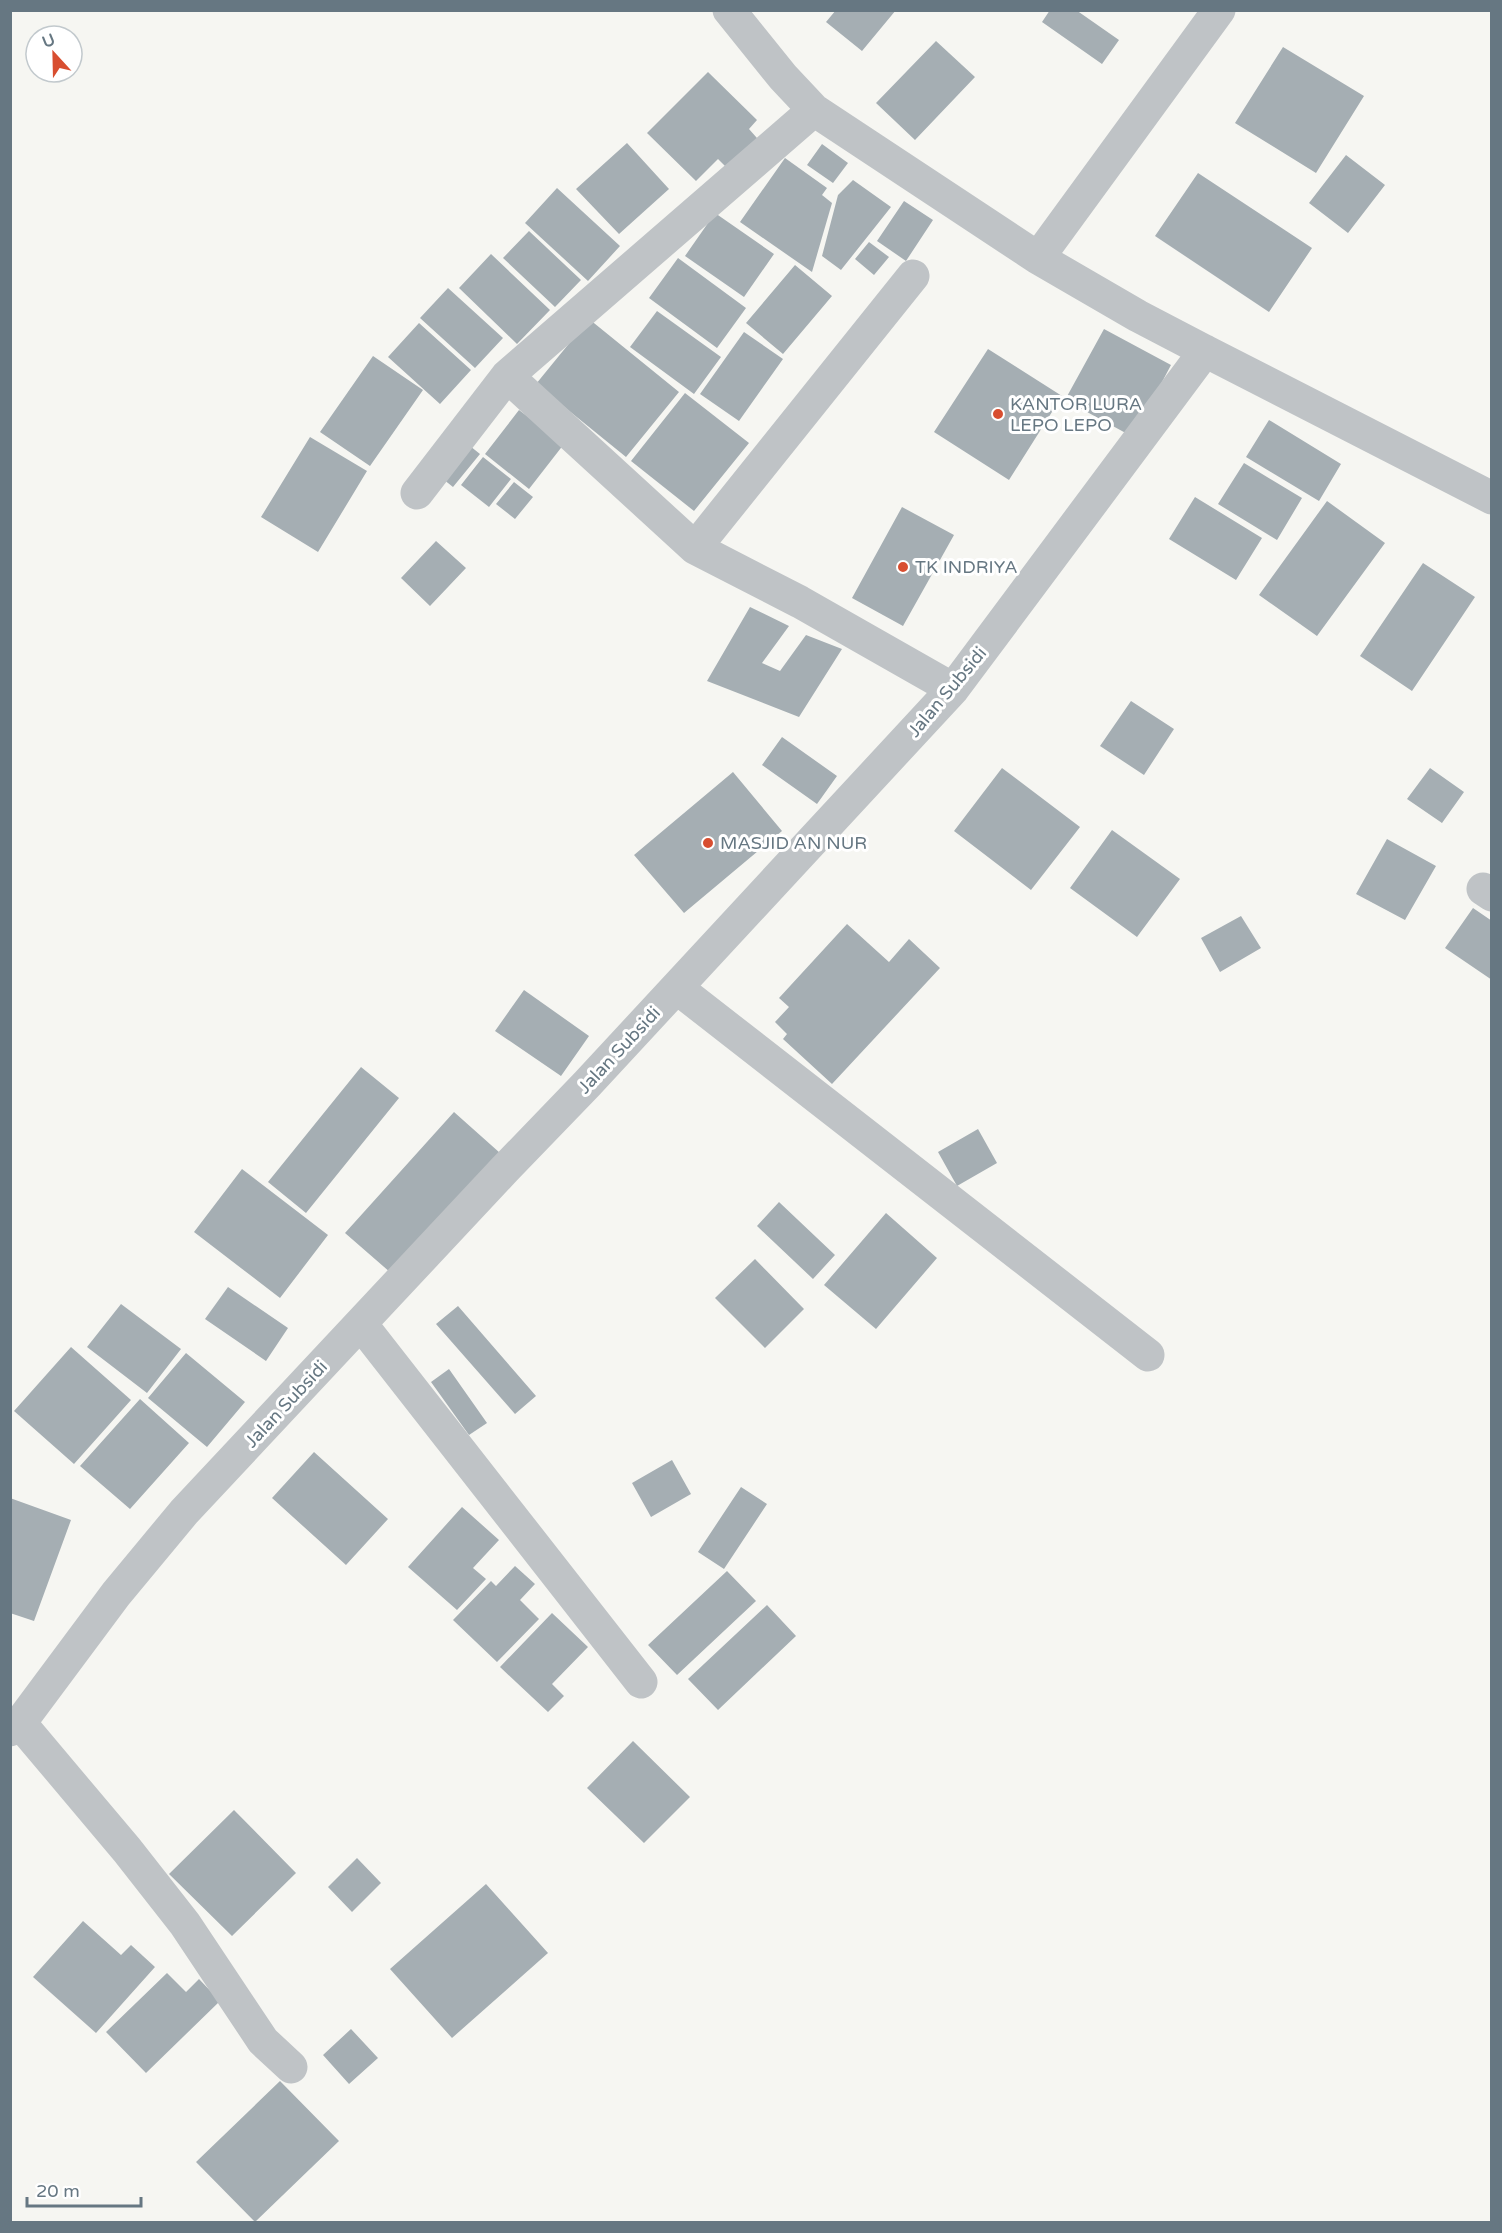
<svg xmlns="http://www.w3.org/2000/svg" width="1502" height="2233" viewBox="0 0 1502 2233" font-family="'Varela Round',sans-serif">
<rect width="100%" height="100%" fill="#f6f6f2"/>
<path fill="#a5aeb3" d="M836,10H896L862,51L826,22Z
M1050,10H1076L1119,40L1102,64L1042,22Z
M936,41L975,77L915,140L876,103Z
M1283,47L1364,96L1316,173L1235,123Z
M708,72L757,120L749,129L765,147L735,176L718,159L696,181L647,133Z
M627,143L669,189L619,234L576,189Z
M822,144L848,163L833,183L807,165Z
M1346,155L1385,185L1348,233L1309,203Z
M785,158L827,188L822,195L832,203L812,272L740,222Z
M1198,173L1312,248L1269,312L1155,236Z
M853,180L891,207L841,270L822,256L838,195Z
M557,188L620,246L588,281L525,223Z
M904,201L933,220L906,261L877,241Z
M715,213L774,254L744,297L685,256Z
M529,231L581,280L555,307L503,258Z
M869,242L889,257L874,275L855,259Z
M491,254L550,310L517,344L459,288Z
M678,258L746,308L717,348L649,298Z
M795,265L832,296L783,354L746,323Z
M448,288L503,338L475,368L420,318Z
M657,311L721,357L694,394L630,347Z
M589,319L679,392L626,457L536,384Z
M419,323L471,370L440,404L388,357Z
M1104,329L1171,365L1133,437L1065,400Z
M744,332L783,359L739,421L700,394Z
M988,349L1062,396L1009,480L934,432Z
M373,356L423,390L370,466L320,432Z
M685,393L749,443L694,511L631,461Z
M519,410L564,444L529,489L485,454Z
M1269,420L1341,464L1319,501L1246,457Z
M310,437L367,471L318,552L261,517Z
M465,442L480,454L453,487L438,475Z
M483,457L511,479L489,507L461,485Z
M1244,463L1302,498L1277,540L1218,504Z
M514,482L533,497L515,519L496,504Z
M1195,497L1262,538L1236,580L1169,539Z
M1327,501L1385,543L1317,636L1259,595Z
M902,507L954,535L903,626L852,598Z
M436,541L466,568L430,606L401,578Z
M1423,563L1475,597L1412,691L1360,656Z
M750,607L789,626L762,663L780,671L806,635L842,649L799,717L707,681Z
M1131,701L1174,729L1144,775L1100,746Z
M782,737L837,776L817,804L762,765Z
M1002,768L1080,827L1031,890L954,831Z
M1430,768L1464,792L1442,823L1407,799Z
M733,772L782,831L684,913L634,855Z
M1112,830L1180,879L1137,937L1070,888Z
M1387,839L1436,866L1405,920L1356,894Z
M1473,908L1492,921V980L1445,948Z
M1241,916L1261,948L1220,972L1201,938Z
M847,924L889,962L909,939L940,968L832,1084L783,1039L787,1034L775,1022L789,1007L779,998Z
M524,990L589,1036L561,1076L495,1031Z
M361,1067L399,1098L306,1213L268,1182Z
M454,1112L500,1153L391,1273L345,1233Z
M978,1129L997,1163L957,1186L938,1152Z
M242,1169L328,1235L280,1298L194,1232Z
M779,1202L835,1255L813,1279L757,1226Z
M886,1213L937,1258L876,1329L824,1285Z
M755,1259L804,1309L765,1348L715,1298Z
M228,1287L288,1328L266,1361L205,1319Z
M121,1304L181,1349L147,1393L87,1347Z
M458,1306L536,1396L515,1414L436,1324Z
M71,1347L131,1400L74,1464L14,1411Z
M186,1353L245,1402L207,1447L148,1398Z
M449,1369L487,1423L469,1435L431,1382Z
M140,1399L189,1443L130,1509L80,1466Z
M314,1452L388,1519L346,1565L272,1498Z
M672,1460L691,1494L651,1517L632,1483Z
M741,1487L767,1504L724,1569L698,1552Z
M10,1498L71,1520L34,1621L10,1613Z
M462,1507L499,1540L473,1568L486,1579L457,1610L408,1567Z
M515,1566L535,1584L520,1600L539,1619L497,1662L453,1620L491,1581L496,1586Z
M727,1571L756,1601L677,1675L648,1645Z
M767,1605L796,1636L718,1710L688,1679Z
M552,1613L588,1647L552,1684L564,1696L548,1712L500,1667Z
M633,1741L690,1797L644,1843L587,1788Z
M234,1810L296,1873L232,1936L169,1874Z
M357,1858L381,1883L352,1912L328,1887Z
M486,1884L548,1953L452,2038L390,1969Z
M83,1921L121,1955L131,1945L155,1967L96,2033L33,1977Z
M167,1973L186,1992L199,1979L220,2001L146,2073L106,2032Z
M351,2029L378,2058L349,2084L323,2055Z
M280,2081L339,2141L255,2222L196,2162Z"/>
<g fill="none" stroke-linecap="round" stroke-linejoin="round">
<path stroke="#bfc3c6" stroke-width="33" d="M729,10L783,77L814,110L1038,258L1138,316L1205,351L1492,498
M1038,258L1219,10
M507,376L695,548L800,602L953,689
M417,493L507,376L814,110
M695,548L913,276
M1483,889L1492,895
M677,988L1148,1355
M361,1324L641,1682
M20,1723L127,1850L185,1924L263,2041L291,2067
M10,1730L20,1723L116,1594L184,1512L505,1169L587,1084L953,689L1205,351"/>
</g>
<g fill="#d84e30" stroke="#fff" stroke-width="2">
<circle cx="998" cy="414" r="6"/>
<circle cx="903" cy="567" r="6"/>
<circle cx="708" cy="843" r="6"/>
</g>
<g text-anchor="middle" stroke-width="6" stroke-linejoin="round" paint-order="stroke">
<g font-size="18" fill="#667782" stroke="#fff" text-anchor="start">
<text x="1010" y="410">KANTOR LURA<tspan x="1010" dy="21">LEPO LEPO</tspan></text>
<text x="915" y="573">TK INDRIYA</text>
<text x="720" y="849">MASJID AN NUR</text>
</g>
<g font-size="18" fill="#667782" stroke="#fff">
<text transform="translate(947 692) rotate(-50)" y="6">Jalan Subsidi</text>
<text transform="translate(619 1050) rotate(-47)" y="6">Jalan Subsidi</text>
<text transform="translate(286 1404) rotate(-47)" y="6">Jalan Subsidi</text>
</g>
</g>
<rect width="1502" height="2233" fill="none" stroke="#667782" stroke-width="24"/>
<g transform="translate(54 54) rotate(338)"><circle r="28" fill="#ffffff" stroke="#c2c9cd" stroke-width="1.5"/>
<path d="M0-4.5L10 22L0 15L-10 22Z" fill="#d84e30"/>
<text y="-9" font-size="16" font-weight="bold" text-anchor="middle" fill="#667782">U</text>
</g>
<path d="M27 2197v9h114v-9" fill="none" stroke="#667782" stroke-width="3"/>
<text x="36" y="2197" font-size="18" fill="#667782" stroke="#ffffff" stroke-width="4.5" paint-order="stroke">20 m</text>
</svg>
